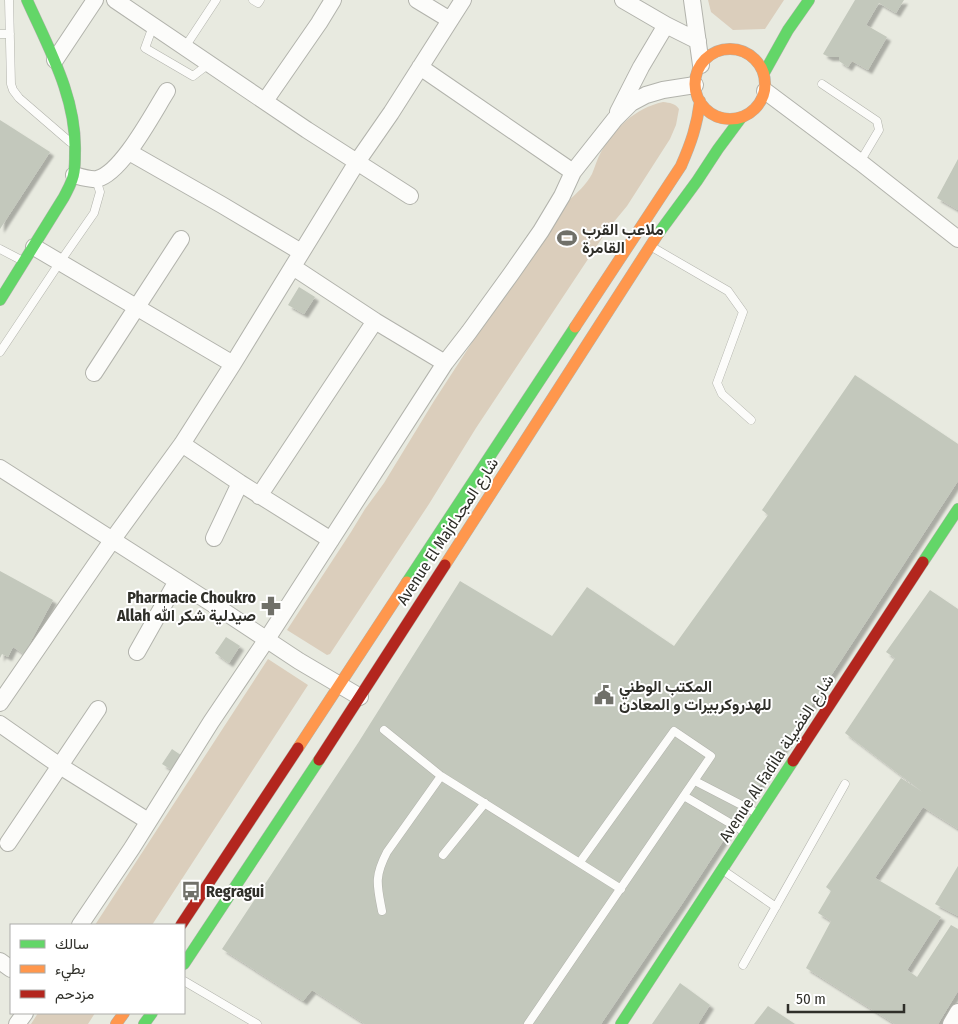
<svg xmlns="http://www.w3.org/2000/svg" width="958" height="1024" viewBox="0 0 958 1024" font-family="'Fira Sans Condensed',Vazirmatn,sans-serif">
<defs>
<filter id="shadow"><feDropShadow dx="4" dy="4" stdDeviation="1" flood-color="#0004"/></filter>
</defs>
<rect width="100%" height="100%" fill="#e8eae0"/>
<path fill="#dbcebc" d="M708,0H784L765,29L733,30L711,12Z
M663,102C670,103 675,103 679,109L676,125L670,139L627,206L608,229L543,327L476,428L429,504L330,654L327,655L287,630L351,532L365,509L384,483L434,401L484,324L568,201C577,193 586,185 592,174C595,167 597,159 601,152C615,128 635,108 663,102Z
M268,659L308,685L152,925H95Z
M38,1013H95L88,1024H31Z"/>
<path fill="#c3c8bc" filter="url(#shadow)" d="M855,0H904L896,13L879,3L866,25L887,37L868,70L852,61L848,67L839,61V57H829L823,54Z
M0,120L50,152L0,229Z
M958,159V210L937,198Z
M299,287L315,297L304,314L288,305Z
M855,375L958,444V481L682,904L601,1024H365L312,990L303,1001L222,949L358,743L460,581L552,636L587,587L674,646L768,515L762,510Z
M0,571L53,600L24,654L13,647L8,657L2,654L0,658Z
M930,590L958,609V829L923,807L875,878L941,917L907,970L917,977L951,925L958,929V991L938,1024H895L806,968L831,921L818,913L831,891L826,887L901,778L924,793L845,733L895,658L886,652Z
M226,637L240,646L229,663L215,653Z
M172,749L185,758L175,772L162,764Z
M958,866V916L935,904Z
M680,983L710,1005L698,1024H652Z
M768,1006L795,1024H754Z"/>
<g fill="none" stroke-linecap="round" stroke-linejoin="round">
<defs>
<path id="lane" d="M9,0L11,84L13,90L19,98L70,142
M253,0L258,3L260,0
M153,26L145,48L193,76L210,63
M0,34H10
M185,47L216,0
M822,84L877,121L879,130L860,162
M652,247L728,291L743,312L717,383L722,394L751,420
M0,249L23,261
M0,352L60,262L94,213L100,192L96,179
M384,730L441,776L621,889
M695,781L757,813
M684,796L745,832
M443,855L485,803
M724,871L776,907
M382,911C377,885 374,877 387,852L441,776
M743,965L845,784
M184,981L257,1024
M528,1024L711,756L674,731L580,862"/>
<path id="street" d="M115,0L307,130L410,196
M417,0L450,20
M623,0L666,25L698,41
M692,0L701,65
M55,60L95,0
M420,67L573,172
M765,91L860,162L958,239
M265,101L319,23L333,0
M618,112L641,67L666,25
M129,152L222,205L301,252
M74,175C81,177 90,180 97,179C122,173 153,113 167,91
M34,247L233,364
M293,267L375,321L445,363
M94,373L181,239
M182,444L240,483L331,540
M0,468L222,610L299,661L360,697
M259,496L375,321
M214,538L240,483
M137,652L177,581
M0,703L113,539L182,444L233,364L357,162L391,113L463,0
M0,724L60,766L148,821
M8,843L98,709
M80,925L132,848L211,722L267,639L445,363L469,332L511,274L541,231L562,196L573,172L615,119L631,103L646,95L663,90L695,85
M0,961L11,969
M17,1024L25,1013
M951,1024L958,1012"/>
<path id="fast" d="M764,73L788,30L809,0
M658,234L697,181L718,149L741,118
M0,300L64,197C68,189 73,181 74,172C75,166 75,159 75,153C77,98 49,49 27,0
M923,562L958,509
M407,582L575,327
M184,964L319,760
M144,1024L152,1013
M621,1024L793,761"/>
<path id="slow" d="M695 84a35 35 0 1 1 70 0a35 35 0 1 1-70 0Z
M575,327L681,166C691,143 697,126 700,101
M445,565L658,234
M298,748L407,582
M116,1024L124,1013"/>
<path id="jam" d="M319,760L445,565
M793,761L923,562
M181,925L298,748"/>
</defs>
<use href="#lane" stroke="#b2b3ac" stroke-width="9"/>
<use href="#street" stroke="#b2b3ac" stroke-width="18"/>
<use href="#fast" stroke="#b2b3ac" stroke-width="12"/>
<use href="#slow" stroke="#b2b3ac" stroke-width="12"/>
<use href="#jam" stroke="#b2b3ac" stroke-width="12"/>
<use href="#lane" stroke="#fcfcfa" stroke-width="8"/>
<use href="#street" stroke="#fcfcfa" stroke-width="16"/>
<use href="#fast" stroke="#63d668" stroke-width="11"/>
<use href="#slow" stroke="#ff974d" stroke-width="11"/>
<use href="#jam" stroke="#b3261e" stroke-width="11"/>
</g>
<defs>
<symbol id="stadium-bare" viewBox="-9 -9 18 18"><path d="M0-5a6.5 5 0 1 0 0 10a6.5 5 0 1 0 0-10ZM-3.5-1.8h7v3.6h-7Z" fill="#707069" stroke="#fff" stroke-width="2.5" paint-order="stroke"/></symbol>
<symbol id="pharmacy-bare" viewBox="-9 -9 18 18"><path d="M-2-6h4v4h4v4h-4v4h-4v-4h-4v-4h4Z" fill="#707069" stroke="#fff" stroke-width="2.5" paint-order="stroke"/></symbol>
<symbol id="civic-bare" viewBox="-9 -9 18 18"><path d="M-.6-6.5H3V-4.5H.6V-3L4-1V1h2V6H-6V1h2V-1L-.6-3ZM-1.2 2.5V6h2.4V2.5Z" fill="#707069" stroke="#fff" stroke-width="2.5" paint-order="stroke"/></symbol>
<symbol id="bus-bare" viewBox="-9 -9 18 18"><path d="M-5-6H5V4H4V6H2V4H-2V6H-4V4H-5ZM-3.5-4V0h7V-4ZM-3.5 1.2v1.5H-2V1.2ZM2 1.2v1.5H3.5V1.2Z" fill="#707069" stroke="#fff" stroke-width="2.5" paint-order="stroke"/></symbol>
</defs>
<g fill-rule="evenodd">
<use href="#stadium-bare" x="553" y="224" width="28" height="28"/>
<use href="#pharmacy-bare" x="257" y="592" width="28" height="28"/>
<use href="#civic-bare" x="590" y="681" width="28" height="28"/>
<use href="#bus-bare" x="177" y="877" width="28" height="28"/>
</g>
<g text-anchor="middle" stroke-width="4" stroke-linejoin="round" paint-order="stroke">
<g font-size="16" font-weight="bold" fill="#2f2f29" stroke="#fff" text-anchor="start">
<text x="582" y="235">ملاعب القرب<tspan x="582" dy="18">القامرة</tspan></text>
<text x="256" y="603" text-anchor="end">Pharmacie Choukro<tspan x="256" dy="18">Allah صيدلية شكر الله</tspan></text>
<text x="619" y="692">المكتب الوطني<tspan x="619" dy="18">للهدروكربيرات و المعادن</tspan></text>
<text x="206" y="897">Regragui</text>
</g>
<g font-size="16" fill="#2f2f29" stroke="#fff">
<text transform="translate(447 531) rotate(-57)" y="6">Avenue El Majdشارع المجد</text>
<text transform="translate(776 758) rotate(-57)" y="6">Avenue Al Fadila شارع الفضيلة</text>
</g>
</g>
<rect x="10" y="924" width="175" height="90" fill="#ffffff" stroke="#acaca9"/>
<rect x="20" y="940" width="25" height="8" fill="#63d668" stroke="#acaca9"/>
<text x="55" y="949" font-size="15" fill="#2f2f29">سالك</text>
<rect x="20" y="965" width="25" height="8" fill="#ff974d" stroke="#acaca9"/>
<text x="55" y="974" font-size="15" fill="#2f2f29">بطيء</text>
<rect x="20" y="990" width="25" height="8" fill="#b3261e" stroke="#acaca9"/>
<text x="55" y="999" font-size="15" fill="#2f2f29">مزدحم</text>
<path d="M788 1004v8h116v-8" fill="none" stroke="#2f2f29" stroke-width="2.5"/>
<text x="796" y="1004" font-size="15" fill="#2f2f29" stroke="#ffffff" stroke-width="4" paint-order="stroke">50 m</text>
</svg>
